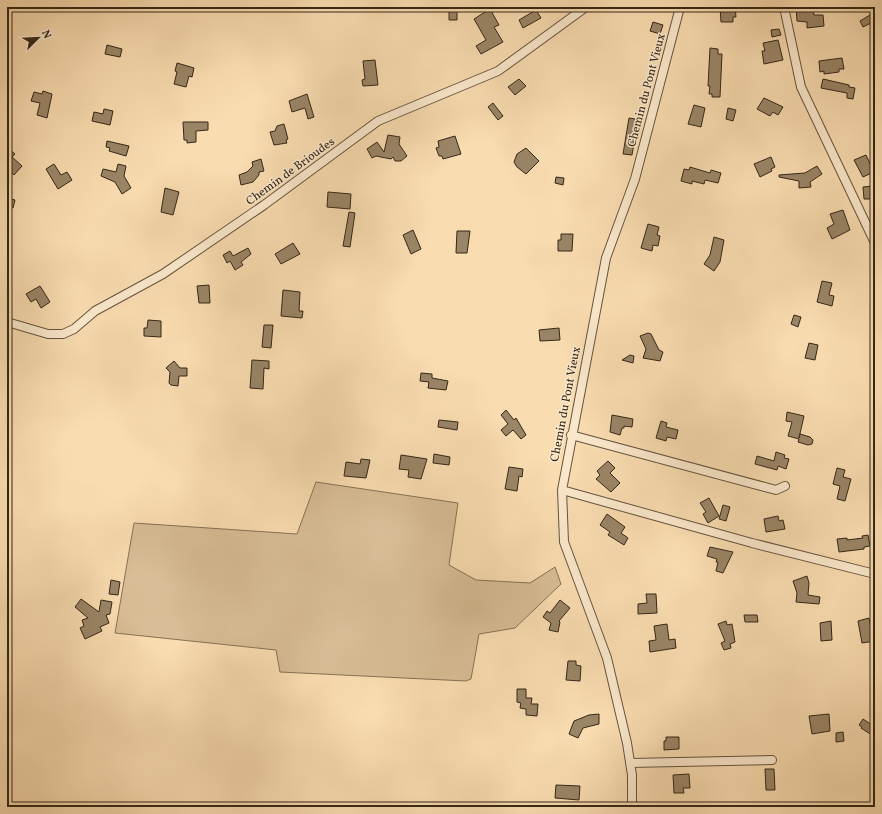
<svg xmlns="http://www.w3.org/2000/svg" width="882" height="814" viewBox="0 0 882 814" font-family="Vollkorn,serif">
<rect width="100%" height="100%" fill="#f9dcb0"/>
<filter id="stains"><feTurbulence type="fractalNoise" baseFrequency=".005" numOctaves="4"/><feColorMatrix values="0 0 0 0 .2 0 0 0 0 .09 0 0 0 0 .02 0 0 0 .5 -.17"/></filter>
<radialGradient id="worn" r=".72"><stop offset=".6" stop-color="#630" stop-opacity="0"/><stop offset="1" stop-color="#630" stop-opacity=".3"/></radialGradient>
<path fill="#d8bd96" stroke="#867256" d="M316,482L458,503L449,565L476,580L530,583L555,567L561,584L515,628L479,634L471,679L466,681L280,672L276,650L115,633L134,523L297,534Z"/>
<path fill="#9a8567" stroke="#342717" d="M449,7H457V20H449Z
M720,7H735L736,17H733V22H721Z
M796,7H813L814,15H823L824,26L807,28V22L797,21Z
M490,9L499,25L494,27L503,42L481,54L476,46L486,40L474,19Z
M536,10L541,18L523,28L519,20Z
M875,12V33L871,23L863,27L860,21Z
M653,22L663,25L660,34L650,31Z
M779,29L781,35L772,37L771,30Z
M778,40L783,60L764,64L762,51H765L763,43Z
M107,45L122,49L120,57L105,54Z
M710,48L718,49V54H722L720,97H712V94H709L710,86H708Z
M842,58L844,69H839V72L824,74V71L820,72L819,61Z
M375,60L378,85L363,86L362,80L365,79L363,61Z
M177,63L194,68L192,77L189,76L186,87L174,84L177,72L175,71Z
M519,79L526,86L515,95L508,87Z
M823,79L849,85V87L855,88L853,99L847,98V93L821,88Z
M43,91L52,94L47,118L37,115L40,103L31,101L34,92L42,94Z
M307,94L314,117L308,119L305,108L292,112L289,101Z
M764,98L783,107L778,115L773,112L770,116L757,109Z
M493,103L503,116L498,120L488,107Z
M694,105L705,108L701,127L688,124Z
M728,108L736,110L733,121L726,119Z
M104,109L113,111L110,125L92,121L94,112L103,114Z
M629,118L641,120L638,138L635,137L632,155L623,154Z
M183,122H208V130L196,131V142L187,143V140H184Z
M284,124L288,139L286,140L287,143L274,145L270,132L275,131L277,126Z
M388,135L400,137L399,144L407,156L401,161H395L393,157L391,159L376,156L372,158L367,149L377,142L384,152Z
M455,136L461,154L443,159L442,156H439L436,148L439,147L438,141Z
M107,141L129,146L126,156L109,151L110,148L106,147Z
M7,147L15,154L12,157L22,166L14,175L7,168Z
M526,148L539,161L526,174L517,167L514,162L517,154Z
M866,155L874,172L863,177L854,160Z
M771,157L775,167L771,169L772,171L760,177L754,164Z
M261,159L264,171L259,172V175L253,182L241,185L239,175L247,172L253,166L252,162Z
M54,164L61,175L67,172L72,180L58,189L46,169Z
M118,164L126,166L124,176L131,188L122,194L115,182L101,176L103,169L116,172Z
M817,166L822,174L810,182L811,187L799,188V181L779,177V175L805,173Z
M690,167L710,173L711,170L721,173L718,183L705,180L704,184L692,181V184L681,181L684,169L689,170Z
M556,177L564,178L563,185L555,183Z
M873,186L874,199H864L863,187Z
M165,188L179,192L173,215L161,212Z
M328,192L351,194L350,209L327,207Z
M7,198L15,200L13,208L7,206Z
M843,210L850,230L832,239L827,228L834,224L830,214Z
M349,212L355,213L350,247L343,246Z
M648,224L659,227L657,235L660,236L658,246L653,245L652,251L641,248Z
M413,230L421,249L411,254L403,235Z
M457,231H470L467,253H456Z
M561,234H573L572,251H558V240H561Z
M714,237L724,240L720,262L714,271L704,264L710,255Z
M293,243L300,254L281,264L275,254Z
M248,248L251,254L241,262L243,265L235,270L230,261L227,263L223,255L230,251L233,256Z
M822,281L832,283L829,295L834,296L832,306L817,302Z
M209,285L210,303H199L197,286Z
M40,286L50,302L41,308L36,299L31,302L26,294Z
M283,290L300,292L299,311H303L302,318L281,316Z
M794,315L801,317L798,327L791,324Z
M148,320L161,321V337L144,336V328H147Z
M264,325H273L271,348L262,347Z
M559,328L560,340L540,341L539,330Z
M648,333L651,334L659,350L663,352L660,361L643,358L646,349L640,336Z
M809,343L818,345L815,360L805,358Z
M630,355L634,356L633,363L622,360Z
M252,360L269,361V369L264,368L263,389L250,388Z
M174,361L180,368H187V376H179L178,386L171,385L169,383L170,372L166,368Z
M421,373L432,374V378L448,381L446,390L428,388L429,382L420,381Z
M506,410L514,420L516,418L526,435L521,439L513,430L506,436L501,430L508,424L501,415Z
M787,412L804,416L799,438L800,434L810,437L813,440L812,444L808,445L798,442L799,439L788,436L792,422L786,421Z
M612,415L633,419L632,427L624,426V428H622L620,435L610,432Z
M439,420L458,422L457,430L438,427Z
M661,421L667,423L666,427L678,430L676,439L667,437L666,441L656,438Z
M776,452L785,455L784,458L789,459L786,469L778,466L777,470L755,464L757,456L774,461Z
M434,454L450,457L449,465L433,463Z
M401,455L427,459L421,479L408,477L409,470L399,469Z
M361,459L370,460L366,478L344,476L346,462L360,464Z
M608,461L615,468L610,473L620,483L611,492L596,479L600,475L597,471Z
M509,467L523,469L522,477L519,476L517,491L505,489Z
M837,468L845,470L843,477L851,479L845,501L837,499L840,486L833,484Z
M709,498L719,516L708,523L703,514L706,512L700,503Z
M723,505L730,507L726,521L719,519Z
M607,514L625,527L621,533L628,538L624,545L608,535L610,532L600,525Z
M778,516L779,521L783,520L785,529L766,532L764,519Z
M868,535L870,546L864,547V549L839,552L837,539L847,538V540L863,538L862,536Z
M710,547L733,552L723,573L716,571L718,562H716L717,559L707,556Z
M807,576L809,583L808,595L820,597L819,604L796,602L797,593L793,581Z
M111,580L120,582L118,595L109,594Z
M646,594H656L657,613L638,614V604L647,603Z
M81,599L99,612L101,600L112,602L110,614L106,615L109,623L100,627L102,631L85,639L80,628L84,626L82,620L88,618L75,607Z
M560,600L570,608L559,621L560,622L558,632L549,630L551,623L543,617L547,611L550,613Z
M744,615H757L758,622H745Z
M869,618L870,623L872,622L875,641L862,643L858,621Z
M726,621L727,625L732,624L735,642L730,644L731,648L724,650L721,643L725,641L718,624Z
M831,621L832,640L821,641L820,623Z
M667,624L669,640L675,639L676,648L650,652L649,641L656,640L654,626Z
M568,661H576V665L581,666L580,681L566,680Z
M517,689H526V698H532L531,704H538L537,716L526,715V709L520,708L521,703L517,702Z
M599,714V724L583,728L578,738L569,734L574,721L589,715Z
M829,714L830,731L812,734L809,716Z
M863,719L875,727V737L861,728L862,727L859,725Z
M843,732L844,741L836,742V733Z
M666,737H679V749L664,750V741H666Z
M765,769H774L775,790H766Z
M689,774L690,788H683L684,793H674L673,775Z
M556,785L580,786L579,800L555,798Z"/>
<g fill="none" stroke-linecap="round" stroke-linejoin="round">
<defs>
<path id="minor" d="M784,7L801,87L875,243
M7,322L48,334H63L74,329L95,311L163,274L264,205L378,121L498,71L586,7
M571,435L776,490L785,486
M562,490L752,543L875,574
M630,763L772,760
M632,807V775L627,743L607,658L564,542L562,490L606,258L635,179L680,7"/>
</defs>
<use href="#minor" stroke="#65543d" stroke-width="10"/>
<use href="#minor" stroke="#fbe8cc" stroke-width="8"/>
</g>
<g text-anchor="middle" stroke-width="3" stroke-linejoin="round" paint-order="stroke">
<g font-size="12" fill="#342717" stroke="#fbe8cc">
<text transform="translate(646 90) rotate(-75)" y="4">Chemin du Pont Vieux</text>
<text transform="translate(290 171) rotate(-36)" y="4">Chemin de Brioudes</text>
<text transform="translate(565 404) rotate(-79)" y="4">Chemin du Pont Vieux</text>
</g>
</g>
<rect width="882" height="814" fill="none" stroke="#f9dcb0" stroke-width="24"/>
<rect x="8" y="8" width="866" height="798" fill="none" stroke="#342717" stroke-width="2"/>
<rect x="12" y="12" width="858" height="790" fill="none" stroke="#342717"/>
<g transform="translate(38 38) rotate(66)" stroke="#fbe8cc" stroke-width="3" paint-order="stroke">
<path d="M0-3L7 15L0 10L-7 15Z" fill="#342717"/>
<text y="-6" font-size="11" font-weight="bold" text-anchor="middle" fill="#342717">N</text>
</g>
<rect width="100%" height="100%" filter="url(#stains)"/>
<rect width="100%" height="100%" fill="url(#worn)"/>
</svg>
